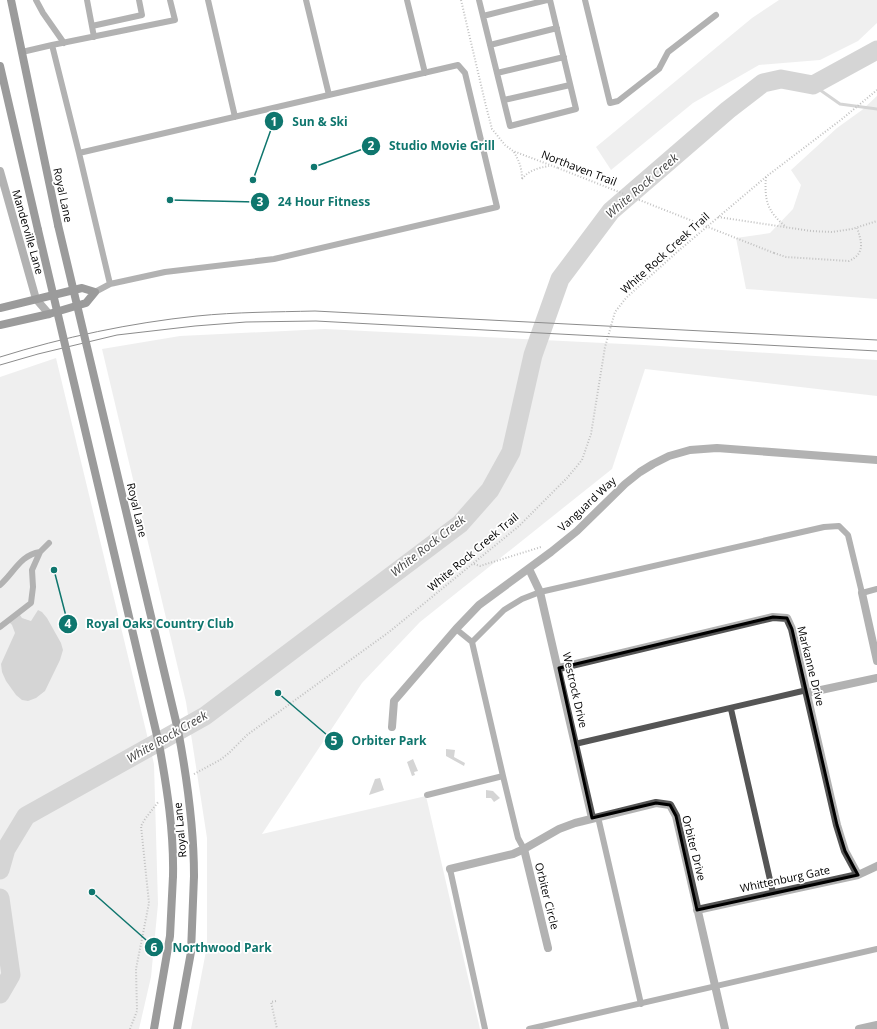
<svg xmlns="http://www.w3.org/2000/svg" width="877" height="1029" viewBox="0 0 877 1029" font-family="'Open Sans',sans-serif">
<rect width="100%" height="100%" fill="#fff"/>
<path fill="#dcdcdc" d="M779,0H877V23L858,41L820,60L759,65L693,103L611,170L596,147L752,18Z
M877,96V299L746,289L736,238L770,233L793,209L801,185L791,170L837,128L862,110Z
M325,329L644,345L877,360V396L645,369L612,469L420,622L362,683L262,834L426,796L480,1029H191L207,946V838L186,702L102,349L180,336Z
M56,358L154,764L158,904L151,977L139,1029H0V377Z"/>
<path fill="#a3a3a3" d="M38,610L42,612L47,618L61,643L63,650L60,660L45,691L36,698L28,701L22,700L16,695L6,681L2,672L1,664L15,633L12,625L8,621L18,612L22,618L31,621Z
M446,749L455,750L454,757L465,763L464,766L446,756Z
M413,759L418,771L414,772L415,775L412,776L407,762Z
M380,778L384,790L369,795L375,779Z
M486,790L493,791L500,798L494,802L491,798H486Z"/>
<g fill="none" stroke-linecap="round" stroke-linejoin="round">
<path stroke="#a3a3a3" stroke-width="3" d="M813,85L840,104L877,109"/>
<path stroke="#a3a3a3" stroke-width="19" d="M0,870L6,849L26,816L205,716L460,524L490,490L511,452L533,355L560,279L611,211L728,110L763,83L781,79L813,85L877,50
M0,898L11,975L0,994"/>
<path stroke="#777" stroke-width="2" stroke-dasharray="1 2" stroke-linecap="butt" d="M461,0L486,106L492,129L505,145L513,151L558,168
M514,152C519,161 522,168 522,179
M766,177C764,201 768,212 786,227
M522,179C529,170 538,168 549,166
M718,217L811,231L832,232L852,229L877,221
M774,253L786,257L849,261C865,254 862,242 857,228
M474,564L480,566L541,547
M194,774L220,760L229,753L247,735L389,632L519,526L567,478L582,460L591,434L605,347L615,312L626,298L677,252L767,176L842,119L877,90
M276,1001L271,1002L277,1029
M130,1029L137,1011L136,969L149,903L141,826L145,819L159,801"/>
<path stroke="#555" stroke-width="6" d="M36,0L43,13L64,43
M87,0L94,37
M208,0L235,117
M306,0L329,95
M407,0L425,73
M479,0L510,126L576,109L550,0
M585,0L610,103L618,101L659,69L668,52L716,15
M483,16L547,0
M92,26L142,15L139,0
M52,45L175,20L170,0
M490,45L557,28
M22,52L52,45L79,153L458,65L465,73L497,207L274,259L165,272L110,284L95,292
M497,73L564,57
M504,100L570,85
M79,153L110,284
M40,552L49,543
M0,585C14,573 20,555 40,552L32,570L33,587L31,603L0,627
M472,642L504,610L522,599L540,592L824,527L839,526L848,535L862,593L877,589
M731,709L773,893
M575,744L807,690
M503,776L518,838L524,849
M427,795L503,776L472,642L456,629
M598,817L641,1004
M450,869L485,1029
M529,1029L877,949"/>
<path stroke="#555" stroke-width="8" d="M0,171L36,299L49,314
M529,569L540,592L592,818
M862,593L877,661
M559,668L773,617L787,618L792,629L837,825L845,851L858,875
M807,693L877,678
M392,727L394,701L456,629L479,605L551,552L577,531L625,484L640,472L653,464L669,456L690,450L717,448L877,460
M524,849L548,948
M450,869L513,854L524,849L559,829L575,823L656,803L670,805L676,816L725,1029
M697,910L858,875L877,866
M859,1029L877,1025"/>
<path stroke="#222" stroke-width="8" d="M11,0L58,225
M0,66L38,230
M0,308L82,288L95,292L86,303L49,314L0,325
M154,1029L170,936L173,876
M177,1029L191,952L194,876"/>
<path stroke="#000" stroke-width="1" d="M0,357C64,337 130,323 197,316C236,312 276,312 315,311L877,340
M0,365L38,354L117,335L195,326L246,322L316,321L877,351"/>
<path stroke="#777" stroke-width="2" stroke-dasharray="1 2" stroke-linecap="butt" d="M558,168L774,253"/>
<path stroke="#222" stroke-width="8" d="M58,225L178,730C187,778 194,827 194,876
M38,230L159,744C167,788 174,832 173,876"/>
</g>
<path d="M0 0H877V1029H0ZM773,617L787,618L792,629L837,825L845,851L858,875L697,910L676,816L670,805L656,803L592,818L559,668Z" fill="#fff" fill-opacity=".55" fill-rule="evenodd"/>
<path fill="none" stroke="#000" stroke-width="3" stroke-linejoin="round" d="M773,617L787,618L792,629L837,825L845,851L858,875L697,910L676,816L670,805L656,803L592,818L559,668Z"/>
<g text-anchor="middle" stroke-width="3.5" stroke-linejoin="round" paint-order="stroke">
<g font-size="11" fill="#000" stroke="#fff">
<text transform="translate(579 168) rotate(21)" y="4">Northaven Trail</text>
<text transform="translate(63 195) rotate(78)" y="4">Royal Lane</text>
<text transform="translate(28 232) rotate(74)" y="4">Manderville Lane</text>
<text transform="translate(665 253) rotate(-42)" y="4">White Rock Creek Trail</text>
<text transform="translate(587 504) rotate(-43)" y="4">Vanguard Way</text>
<text transform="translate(137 510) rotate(77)" y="4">Royal Lane</text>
<text transform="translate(473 552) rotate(-40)" y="4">White Rock Creek Trail</text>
<text transform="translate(811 666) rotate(76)" y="4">Markanne Drive</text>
<text transform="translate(575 690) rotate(77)" y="4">Westrock Drive</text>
<text transform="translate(180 830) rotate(-95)" y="4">Royal Lane</text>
<text transform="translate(694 848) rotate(76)" y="4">Orbiter Drive</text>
<text transform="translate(785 879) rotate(-12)" y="4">Whittenburg Gate</text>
<text transform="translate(547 896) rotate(76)" y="4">Orbiter Circle</text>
</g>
<g font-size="12" font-style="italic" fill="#444" stroke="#fff">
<text transform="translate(642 186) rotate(-41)" y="4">White Rock Creek</text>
<text transform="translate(428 546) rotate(-38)" y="4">White Rock Creek</text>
<text transform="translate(167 737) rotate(-30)" y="4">White Rock Creek</text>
</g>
</g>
<path fill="none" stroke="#0f766e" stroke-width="1.5" d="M253 180L274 121M314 167L371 146M170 200L260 202M54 570L68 624M278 693L334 741M92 892L154 947"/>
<g fill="#0f766e" stroke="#fff" stroke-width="1.5">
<circle cx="253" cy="180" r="4"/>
<circle cx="314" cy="167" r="4"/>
<circle cx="170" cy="200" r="4"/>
<circle cx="54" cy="570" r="4"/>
<circle cx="278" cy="693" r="4"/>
<circle cx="92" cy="892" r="4"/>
<circle cx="274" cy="121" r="10"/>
<circle cx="371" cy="146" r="10"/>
<circle cx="260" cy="202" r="10"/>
<circle cx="68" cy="624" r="10"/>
<circle cx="334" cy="741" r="10"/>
<circle cx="154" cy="947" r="10"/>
</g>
<g font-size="12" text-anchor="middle" font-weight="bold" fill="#fff">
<text x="274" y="126">1</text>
<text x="371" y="150">2</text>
<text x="260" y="206">3</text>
<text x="68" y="628">4</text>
<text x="334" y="745">5</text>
<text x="154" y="952">6</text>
</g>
<g font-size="12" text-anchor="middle" font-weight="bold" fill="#0f766e" stroke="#fff" stroke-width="3.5" stroke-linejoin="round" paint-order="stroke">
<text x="320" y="126">Sun &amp; Ski</text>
<text x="442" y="150">Studio Movie Grill</text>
<text x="324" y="206">24 Hour Fitness</text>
<text x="160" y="628">Royal Oaks Country Club</text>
<text x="389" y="745">Orbiter Park</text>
<text x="222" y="952">Northwood Park</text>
</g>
</svg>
